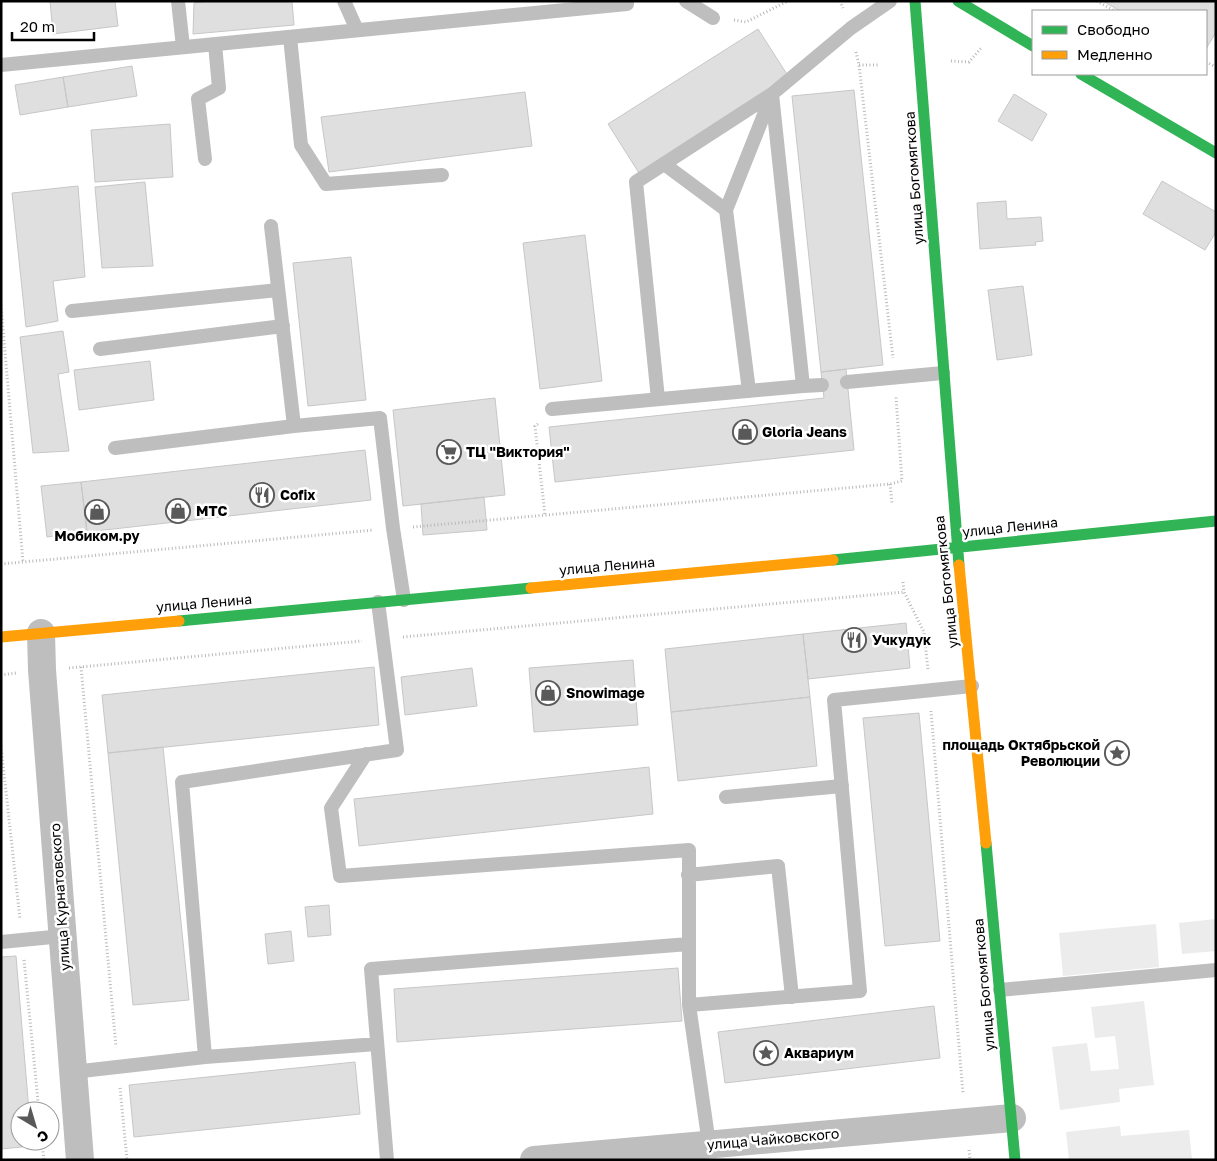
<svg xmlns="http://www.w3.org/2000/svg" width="1217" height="1161" viewBox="0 0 1217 1161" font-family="'Golos Text',sans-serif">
<rect width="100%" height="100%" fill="#fff"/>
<path fill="#ececec" d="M1216,919V951L1182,954L1179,923Z
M1156,924L1159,967L1063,976L1059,933Z
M1144,1001L1154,1085L1119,1089L1120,1102L1060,1110L1052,1047L1087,1043L1091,1071L1119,1069L1115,1036L1095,1038L1091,1007Z
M1120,1126L1121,1136L1189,1130L1192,1160H1069L1066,1132Z"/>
<path fill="#dfdfdf" stroke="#c7c7c7" d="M50,1H115L118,26L53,34Z
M211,1H292L294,25L193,34L194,3Z
M1103,1H1216V32L1206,49V11H1120Z
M758,29L790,79L639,173L608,124Z
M132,66L137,96L68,107L63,77Z
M63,77L68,107L20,115L15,85Z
M854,90L883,365L821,372L792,96Z
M525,92L532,146L329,172L321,117Z
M1014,94L1047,114L1032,141L998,121Z
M170,124L173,177L95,182L91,130Z
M1162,181L1216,212V232L1205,250L1143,214Z
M145,182L153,266L102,268L95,187Z
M78,186L85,277L53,281L58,321L26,327L12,193Z
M1006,201L1007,219L1041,217L1043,241L1035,242L1036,245L980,249L977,203Z
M585,235L602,381L540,389L523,243Z
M351,257L366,400L308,406L293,263Z
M1023,286L1032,355L997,360L988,290Z
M63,331L69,372L58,374L69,451L33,453L20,337Z
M150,361L154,400L79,410L74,370Z
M846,369L854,450L555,482L549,427L824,398L821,372Z
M495,398L505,495L403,506L393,410Z
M365,450L371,500L87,532L81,482Z
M81,482L87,532L47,537L41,486Z
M484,497L487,530L423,535L421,504Z
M906,623L910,668L808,679L803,634Z
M803,634L810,697L671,712L665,649Z
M633,660L638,725L534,732L529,668Z
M374,667L379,725L108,753L102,695Z
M472,668L477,706L405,715L401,677Z
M810,697L817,766L678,781L671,712Z
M919,713L940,941L885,946L863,718Z
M163,747L189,1000L133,1005L108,753Z
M649,767L653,814L359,846L354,799Z
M329,905L331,935L308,937L305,907Z
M291,931L294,961L268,964L265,934Z
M16,956L29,1111H20V1141H31L32,1146L1,1149V957Z
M678,968L682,1021L397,1042L394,989Z
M934,1006L940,1058L725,1083L718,1032Z
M355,1062L360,1114L134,1137L129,1085Z"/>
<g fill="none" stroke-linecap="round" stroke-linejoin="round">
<path stroke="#b9b9b9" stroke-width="3" stroke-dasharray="1 2.5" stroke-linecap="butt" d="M840,1L843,8
M1097,1L1115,11
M734,20L746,22L788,1
M856,52L859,65L893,358
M951,61L969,62L981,48
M1206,62L1216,67
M859,65H878
M1,305L23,562
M538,424L535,426L545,515
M890,484L892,503
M413,527L890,484L902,481L896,397
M1,564L374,530
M903,582L904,592L924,632L928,670
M403,637L904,592
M81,667L116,1047
M69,668L362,641
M1,675L16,673
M931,711L963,1094
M1,746L20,919
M24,960L39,1111
M120,1088L127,1160
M42,1141L44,1160
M969,1150L970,1160"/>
<path stroke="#bebebe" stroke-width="14" d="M178,1L183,47
M344,1L357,30
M686,1L713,18
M290,37L301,145L326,184L442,175
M1,65L627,4V1
M205,159L198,99L219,88L215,44
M664,164L726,210
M271,226L294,426
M72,311L278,290
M100,349L283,326
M847,382L943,373
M803,386L822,385
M749,391L726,210L771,97
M658,399L636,182L772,94
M552,409L803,386L772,94L851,28L890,1
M115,448L294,426L380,418L393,528L404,600
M366,754L331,808L340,876L689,850V1005
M726,797L842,786
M688,875L778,866L792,997
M1,942L63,936
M1000,990L1216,970
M205,1057L377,1044
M73,1072L205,1057L182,782L397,750L378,602
M709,1144L689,1005L860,991L834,700L972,686
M387,1160L371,969L689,944"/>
<path stroke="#bebebe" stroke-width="28" d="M41,633L42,670L80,1160
M534,1160L1012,1118"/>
<path stroke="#30b455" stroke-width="11" d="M915,1L959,565
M958,1L1033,46
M1081,74L1216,153
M833,560L1216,521
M179,621L531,588
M986,843L1015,1160"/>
<path stroke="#ff9f0a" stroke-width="11" d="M959,565L986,843
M531,588L833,560
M1,637L179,621"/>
</g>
<defs>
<symbol id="shop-ring" viewBox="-11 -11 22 22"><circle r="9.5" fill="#fff" stroke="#595959" stroke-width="1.5"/><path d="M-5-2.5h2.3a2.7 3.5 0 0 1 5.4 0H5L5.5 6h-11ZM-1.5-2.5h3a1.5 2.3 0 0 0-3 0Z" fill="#595959"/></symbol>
<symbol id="supermarket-ring" viewBox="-11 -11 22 22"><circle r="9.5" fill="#fff" stroke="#595959" stroke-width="1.5"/><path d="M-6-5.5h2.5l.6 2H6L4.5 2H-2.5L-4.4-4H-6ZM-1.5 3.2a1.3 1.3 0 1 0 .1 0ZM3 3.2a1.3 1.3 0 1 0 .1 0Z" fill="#595959"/></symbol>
<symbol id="restaurant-ring" viewBox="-11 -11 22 22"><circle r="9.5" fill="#fff" stroke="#595959" stroke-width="1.5"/><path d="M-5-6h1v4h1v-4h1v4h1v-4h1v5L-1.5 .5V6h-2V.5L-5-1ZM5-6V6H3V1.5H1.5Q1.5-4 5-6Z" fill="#595959"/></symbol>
<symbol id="sight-ring" viewBox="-11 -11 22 22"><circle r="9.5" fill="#fff" stroke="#595959" stroke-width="1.5"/><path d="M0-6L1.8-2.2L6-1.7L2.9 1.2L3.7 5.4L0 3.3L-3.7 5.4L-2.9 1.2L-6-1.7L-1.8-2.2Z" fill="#595959"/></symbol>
</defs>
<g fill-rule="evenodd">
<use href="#shop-ring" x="731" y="418" width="28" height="28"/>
<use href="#supermarket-ring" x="435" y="438" width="28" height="28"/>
<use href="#restaurant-ring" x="248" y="481" width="28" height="28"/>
<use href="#shop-ring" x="164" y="497" width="28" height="28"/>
<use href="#shop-ring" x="83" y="498" width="28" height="28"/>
<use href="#restaurant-ring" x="840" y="626" width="28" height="28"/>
<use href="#shop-ring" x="534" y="679" width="28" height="28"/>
<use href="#sight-ring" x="1103" y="739" width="28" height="28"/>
<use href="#sight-ring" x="752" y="1039" width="28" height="28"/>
</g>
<g text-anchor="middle" stroke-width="5" stroke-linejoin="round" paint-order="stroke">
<g font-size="14" fill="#000" stroke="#fff">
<text transform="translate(914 178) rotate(-94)" y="5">улица Богомягкова</text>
<text transform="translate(1010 527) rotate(-6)" y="5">улица Ленина</text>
<text transform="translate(607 566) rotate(-5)" y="5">улица Ленина</text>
<text transform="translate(946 582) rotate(-96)" y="5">улица Богомягкова</text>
<text transform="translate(204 603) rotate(-5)" y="5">улица Ленина</text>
<text transform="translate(60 897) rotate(-94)" y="5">улица Курнатовского</text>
<text transform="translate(984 985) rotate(-95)" y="5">улица Богомягкова</text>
<text transform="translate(773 1139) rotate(-5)" y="5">улица Чайковского</text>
</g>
<g font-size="14" font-weight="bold" fill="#000" stroke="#fff" text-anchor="start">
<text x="762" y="437">Gloria Jeans</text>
<text x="466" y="457">ТЦ "Виктория"</text>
<text x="280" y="500">Cofix</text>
<text x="196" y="516">МТС</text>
<text x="97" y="541" text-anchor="middle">Мобиком.ру</text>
<text x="872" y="645">Учкудук</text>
<text x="566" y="698">Snowimage</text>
<text x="1100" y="750" text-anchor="end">площадь Октябрьской<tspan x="1100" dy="16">Революции</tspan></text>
<text x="784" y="1058">Аквариум</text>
</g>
</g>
<rect width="1217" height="1161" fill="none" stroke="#000000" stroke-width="5"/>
<rect x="1032" y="10" width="175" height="65" fill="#ffffff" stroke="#999999"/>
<rect x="1042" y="26" width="25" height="8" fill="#30b455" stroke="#999999"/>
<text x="1077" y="35" font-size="15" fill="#000000">Свободно</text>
<rect x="1042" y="51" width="25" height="8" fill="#ff9f0a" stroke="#999999"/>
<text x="1077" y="60" font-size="15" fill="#000000">Медленно</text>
<g transform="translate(35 1126) rotate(142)"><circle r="24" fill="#ffffff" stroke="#999999"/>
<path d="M0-4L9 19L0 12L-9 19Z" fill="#595959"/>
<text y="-8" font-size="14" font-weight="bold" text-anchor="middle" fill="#000000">С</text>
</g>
<path d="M12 32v8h82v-8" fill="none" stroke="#000000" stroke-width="2.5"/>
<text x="20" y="32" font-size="15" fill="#000000" stroke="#ffffff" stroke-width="4" paint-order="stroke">20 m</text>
</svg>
